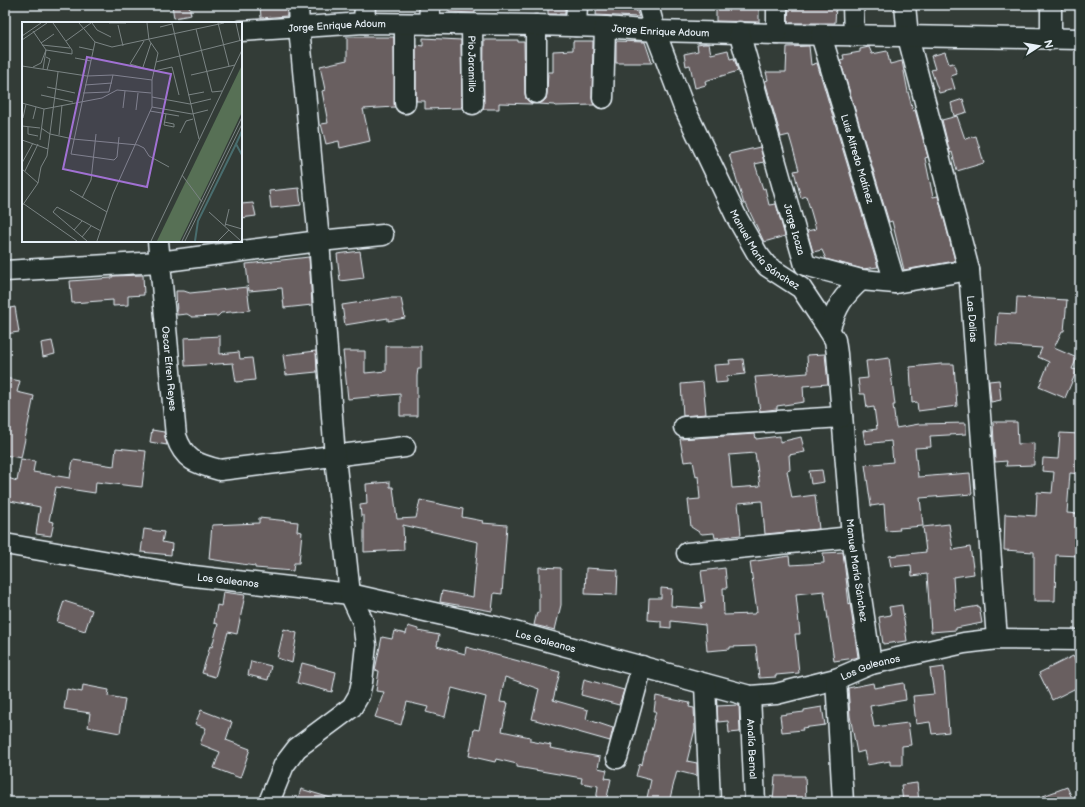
<svg xmlns="http://www.w3.org/2000/svg" width="1085" height="807" viewBox="0 0 1085 807" font-family="'Balsamiq Sans',sans-serif">
<rect width="100%" height="100%" fill="#333c37"/>
<filter id="ink" filterUnits="userSpaceOnUse"><feTurbulence type="fractalNoise" baseFrequency=".025" numOctaves="2"/><feDisplacementMap in="SourceGraphic" scale="8" xChannelSelector="R" yChannelSelector="G"/><feConvolveMatrix kernelMatrix="1 2 1 2 8 2 1 2 1" color-interpolation-filters="sRGB"/></filter>
<g filter="url(#ink)">
<path fill="#695e60" stroke="#e8f1f8" fill-rule="evenodd" d="M172,5H189L191,15L174,18Z
M260,5H287V16L261,18Z
M449,5H475V13L449,12Z
M548,5H565V14H548Z
M597,5H608V7H635L639,17L596,15Z
M716,5H759V22L716,21Z
M789,5H836L835,23H788Z
M347,37H394L395,107L363,109L370,141L340,148L339,141L326,144L321,124L328,123L322,91L325,90L320,66L347,60Z
M423,38L461,40L462,108L425,109V101H416V45L423,46Z
M484,40H518V42H524L525,93L526,99L533,104L499,103V109H483Z
M573,41H593L592,98L594,105L555,106L554,105L539,104L546,99L547,93L548,72H553V51L573,50Z
M616,41L645,42L652,63H616Z
M704,44H709L711,54L728,50L730,59L734,58L738,71L705,81L706,85L695,88L690,65L686,66L684,54L698,51L697,45Z
M809,46L811,65L817,63L878,267L863,269L826,259L822,250L813,252L807,231L816,229L809,205L806,196L801,198L794,171L799,170L789,135L781,137L765,81L768,80L766,72H786L787,47Z
M869,47L872,54L887,51L890,64L902,61L908,92L913,111L915,110L928,157L925,158L933,197L938,196L955,261L904,270L892,221L889,222L840,60L844,59L843,55L860,52V49Z
M945,52L949,64L953,63L957,74L951,76L955,89L939,93L931,70L935,69L931,56Z
M963,99L967,112L954,116L951,103Z
M957,116L965,139L976,136L984,163L957,171L952,152L950,153L942,120Z
M760,147L764,162L755,164L763,189L765,188L769,205L776,204L785,236L764,242L746,204H744L729,154Z
M299,188L301,205L271,208L269,191Z
M253,203L256,216L241,218V204Z
M360,251L364,278L340,281L337,254Z
M309,257L312,305L284,308L282,288L249,291L246,264Z
M143,275L144,295L128,296V305L113,306V300L72,303L70,281L112,278V276Z
M247,287L250,310L221,313L218,316L192,317L187,314L177,315L176,291H184L190,293Z
M1017,297L1067,300L1064,331H1062L1054,348L1077,358L1072,369L1077,370L1065,398L1039,387L1049,362L1038,357L1042,348L996,345L998,313L1016,314Z
M388,298H401L405,318L388,321V318L345,325L342,305Z
M15,307L19,332L5,334V309Z
M220,336V354L239,352L240,359L252,358L255,380L236,382L233,363L185,366L184,338Z
M52,341L55,354L43,357L41,343Z
M386,346H421V369H418L417,376V416H400V394L348,399L343,351H365V373L386,371Z
M316,351L317,372L286,375L283,355Z
M825,354L828,384L803,386L804,402L777,406V409L760,411L755,377L808,373L807,355Z
M889,358L895,405H893L896,428L919,424L966,423V434L930,436L931,447L915,448L918,477L970,473L972,494L920,498L923,526L899,528L900,530L886,531L884,504L871,506L865,465L893,462L891,441L865,444L863,431L877,429L874,407L867,408L865,394H860L858,379L868,378L866,361Z
M743,359L745,374L727,376V382L716,383L714,365L730,364L729,360Z
M941,364H954L957,406L918,411L917,402L912,403L910,367Z
M5,378L20,381L17,392L34,396L21,458L5,455Z
M999,380L1001,400L991,402L989,381Z
M703,382L706,414L683,416L681,384Z
M993,422H1017L1018,444L1034,443V465L1006,466L1007,461L995,462Z
M152,430L164,432L167,445L150,442Z
M1060,433L1080,434V474L1070,473L1067,513L1080,514V556L1056,555L1055,601H1034V552L1004,550L1005,514L1036,516L1037,492L1052,493L1054,472L1042,471L1043,458L1058,459Z
M755,434L756,439L780,436V442L801,437L805,452L789,455L790,470L787,471L792,498L815,495L819,529L765,534L762,501L738,503L741,535L715,538L714,533L702,534L691,527L688,500L700,499L698,476L696,477L693,461L684,462L680,439ZM755,453L760,486L732,488L729,455Z
M116,448L146,451L142,487L96,482L95,493L56,487L49,521L54,522L51,536L36,534L40,507L5,500V477L17,481L21,459L35,461L33,472L70,478L73,460L114,466Z
M822,470L824,482L811,484L809,471Z
M390,482V487H393L397,519L416,518L420,500L463,509L462,517L483,521L482,523L507,525L502,594L494,593L492,611L440,602L442,591L473,597L478,542L403,525L404,550L364,552V516H361L360,505L367,504L366,484Z
M259,518L298,522L297,531L302,532L299,563H294L293,571L255,568V566L209,559L212,525L259,523Z
M949,524L953,550L970,547L974,574L953,577L955,610L979,606L982,623L956,628V630L931,632L927,574L912,576L911,565L891,567L889,556L926,552L923,527Z
M144,529L164,532L162,542L172,544L171,555L141,552Z
M843,552L849,604L850,603L858,657L855,658L834,661L824,591L796,594L800,634H795L799,673L776,675V677L759,678L756,646L730,647V649L707,651L705,625L671,621V628L661,627V621L648,620L649,598H661V588L672,589L671,606L702,608L701,603L705,602L701,571L725,568L727,588H723L724,615L754,614L757,612L750,562L789,556L790,565L824,563L823,553Z
M539,567L561,568V605L555,630L534,625L537,612L539,613Z
M586,568L618,570L617,595L585,594Z
M223,592L245,595L237,634L228,632L215,677L202,673L210,646L212,647L218,624L214,623L217,605L221,606Z
M64,601L92,610L85,631L57,622Z
M902,605L907,641L883,644L879,617L891,615L889,607Z
M408,626L418,629V631L439,635L437,646L465,654L466,647L560,672L553,700L588,710L586,719L613,728L610,741L532,719L539,689L505,677L500,702L508,703L502,731L530,737V741L551,745L550,748L600,757L598,768L607,770L605,778L611,779L606,802H596L598,786L581,783L582,778L517,767V764L496,759L495,762L469,756L474,729L479,730L486,697L452,688L445,717L426,712L428,707L407,702L401,725L375,717L384,692L376,691L379,671L375,670L382,637L392,639L394,631L406,634Z
M284,629L297,633L292,663L277,658Z
M1073,656L1080,669V686L1052,700L1039,673Z
M251,661L271,666L268,680L248,675Z
M302,663L336,672L332,692L297,683Z
M944,667L949,732L932,734L930,722L916,724L913,696L934,694L930,669Z
M584,679L624,690L619,705L581,695Z
M873,683L874,688L904,683L906,700L870,706L874,727L908,723L911,745L902,746V765H890V761L867,765L864,751L857,753L850,716L848,688Z
M83,685L109,690L108,696L125,699L120,733L88,727L90,713L64,709L67,689L82,692Z
M656,696L690,703L689,707L694,708L695,729L687,761L697,763V776L677,771L669,802H646L651,780L636,776L639,765L642,764L645,752H646L656,711H654Z
M739,705L740,732L729,733L728,721L718,722L717,706Z
M822,707L825,725L802,728L803,730L782,732L780,715L804,712V710Z
M201,710L232,722L226,740L250,749L240,778L214,768L220,752L200,744L206,728L195,724Z
M775,776H805L806,801H773Z
M917,783L919,802H903L901,785Z
M1067,787L1074,802H1031L1030,801Z
M301,789L334,799L333,802H297Z"/>
<g fill="none" stroke-linecap="round" stroke-linejoin="round">
<defs>
<g id="minor">
<path id="s1" d="M648,5L655,31L683,105L736,216L757,253L767,266L801,288L829,330L835,340L837,354L852,537L871,664"/>
<path d="M853,5L854,36"/>
<path id="s2" d="M905,5L908,37L969,270L997,639"/>
<path d="M364,23L365,5"/>
<path d="M405,24V103"/>
<path d="M429,24L430,5"/>
<path id="s3" d="M472,25L473,104"/>
<path d="M536,25V93"/>
<path d="M576,26L577,5"/>
<path id="s4" d="M241,31L364,23L536,25L605,27L655,31L777,34L1080,39"/>
<path id="s5" d="M739,32L805,265L861,280L895,283L969,270"/>
<path d="M777,34V5"/>
<path id="s6" d="M821,35L895,283"/>
<path d="M1051,39V5"/>
<path d="M603,98L605,27"/>
<path id="s7" d="M158,241L176,436C184,460 196,464 220,470L405,447"/>
<path d="M5,271L159,262L319,241L383,235"/>
<path d="M829,330C837,306 842,297 861,280"/>
<path d="M684,427L842,417"/>
<path id="s8" d="M5,544L185,575L350,594L496,627L750,696L776,694L836,679L871,664L964,643L997,639L1080,640"/>
<path d="M687,553L852,537"/>
<path d="M836,679L843,802"/>
<path d="M705,684L710,802"/>
<path id="s9" d="M750,696L755,802"/>
<path d="M617,758L642,666"/>
<path d="M269,802L284,765L297,748L352,707L359,695L362,682L366,645L363,622L350,594L335,457L319,241L299,27L298,5"/>
</g>
</defs>
<use href="#minor" stroke="#e8f1f8" stroke-width="23"/>
<use href="#minor" stroke="#26332d" stroke-width="20"/>
</g>
</g>
<g text-anchor="middle" stroke-width="4" stroke-linejoin="round" paint-order="stroke">
<g font-size="10" fill="#e8f1f8" stroke="#26332d">
<text dy="4" stroke="none"><textPath href="#s4" startOffset="96">Jorge Enrique Adoum</textPath></text>
<text dy="4" stroke="none"><textPath href="#s4" startOffset="420">Jorge Enrique Adoum</textPath></text>
<text dy="4" stroke="none"><textPath href="#s3" startOffset="39">Pio Jaramillo</textPath></text>
<text dy="4" stroke="none"><textPath href="#s6" startOffset="129">Luis Alfredo Matínez</textPath></text>
<text dy="4" stroke="none"><textPath href="#s5" startOffset="205">Jorge Icaza</textPath></text>
<text dy="4" stroke="none"><textPath href="#s1" startOffset="274">Manuel María Sánchez</textPath></text>
<text dy="4" stroke="none"><textPath href="#s2" startOffset="322">Las Dalias</textPath></text>
<text dy="4" stroke="none"><textPath href="#s7" startOffset="128">Oscar Efren Reyes</textPath></text>
<text dy="4" stroke="none"><textPath href="#s1" startOffset="622">Manuel María Sánchez</textPath></text>
<text dy="4" stroke="none"><textPath href="#s8" startOffset="226">Los Galeanos</textPath></text>
<text dy="4" stroke="none"><textPath href="#s8" startOffset="550">Los Galeanos</textPath></text>
<text dy="4" stroke="none"><textPath href="#s8" startOffset="886">Los Galeanos</textPath></text>
<text dy="4" stroke="none"><textPath href="#s9" startOffset="53">Analía Bernal</textPath></text>
</g>
</g>
<g transform="translate(22 22)">
<rect width="220" height="220" fill="#333c37"/>
<path d="M220,43V90L194,145L158,219H135Z" fill="#577055"/>
<path fill="none" stroke="#496d6e" stroke-width="2" d="M220,109L214,122L220,133M173,219L176,199L214,122"/>
<path fill="none" stroke="#7b8484" stroke-width="1" d="M57,1L73,20L90,25L202,1M70,1L75,8L89,15M87,1H104M150,1L177,117M196,1L207,44M214,1L218,19M96,3L101,24M138,5L150,2M174,7L190,70L200,69M11,9L24,28L21,47M0,14L19,1M0,18L25,1M44,19L69,1M122,19L108,42L132,49L150,45L157,73M73,20L49,132L92,138L95,135L97,115M19,21L32,12M20,23L48,26M57,25L71,28M24,35L28,37L25,48M53,36L69,39M134,40L220,18M0,44L65,54L91,53L130,58M11,45L19,41L24,28L50,32V28L31,1M121,45L129,21M169,53L213,43M63,63L90,61M25,65L53,71M61,71L87,70L91,53M19,73L51,80M166,73L182,70M130,75L168,82L189,77M0,81L22,87L80,76L95,68L129,71M130,85L170,92L186,88M101,86L103,69M114,88L116,71M128,89L157,94M144,92L142,103L152,105M1,96L4,82M11,97L14,85M142,100L152,102V105M0,104L18,106M6,105V112L16,114M19,106L28,112L51,117L116,123L122,126L127,134L147,145M158,111L164,99L171,97M37,113L40,83M0,118L26,127M18,118L22,87M0,141L11,121M0,147L16,161M3,149L16,122M160,153L180,180M48,168L85,190M60,176L69,158L74,112M2,182L55,219M0,184L16,161L19,145L25,134L36,50M187,190L219,219M203,202L220,207M203,204L207,187M52,208L60,199M60,215L69,204M65,219L31,190L35,185L79,209M75,219L91,172L130,85V58L136,31L127,18L125,1M129,219L220,28M160,219L220,95M163,219L220,102M196,219L207,208"/>
<path fill="#a171d3" fill-opacity="0.15" stroke="#a171d3" stroke-width="2" d="M65,35L149,52L125,165L41,147Z"/>
<rect width="220" height="220" fill="none" stroke="#e8f1f8" stroke-width="2"/>
</g>
<rect width="1085" height="807" fill="none" stroke="#26332d" stroke-width="20"/>
<rect x="10" y="10" width="1065" height="787" fill="none" stroke="#e8f1f8" stroke-width="1.5" filter="url(#ink)"/>
<g transform="translate(1039 46) rotate(78)" stroke="#26332d" stroke-width="3" paint-order="stroke">
<path d="M0-3L7 15L0 10L-7 15Z" fill="#e8f1f8"/>
<text y="-6" font-size="11" font-weight="bold" text-anchor="middle" fill="#e8f1f8">N</text>
</g>
</svg>
